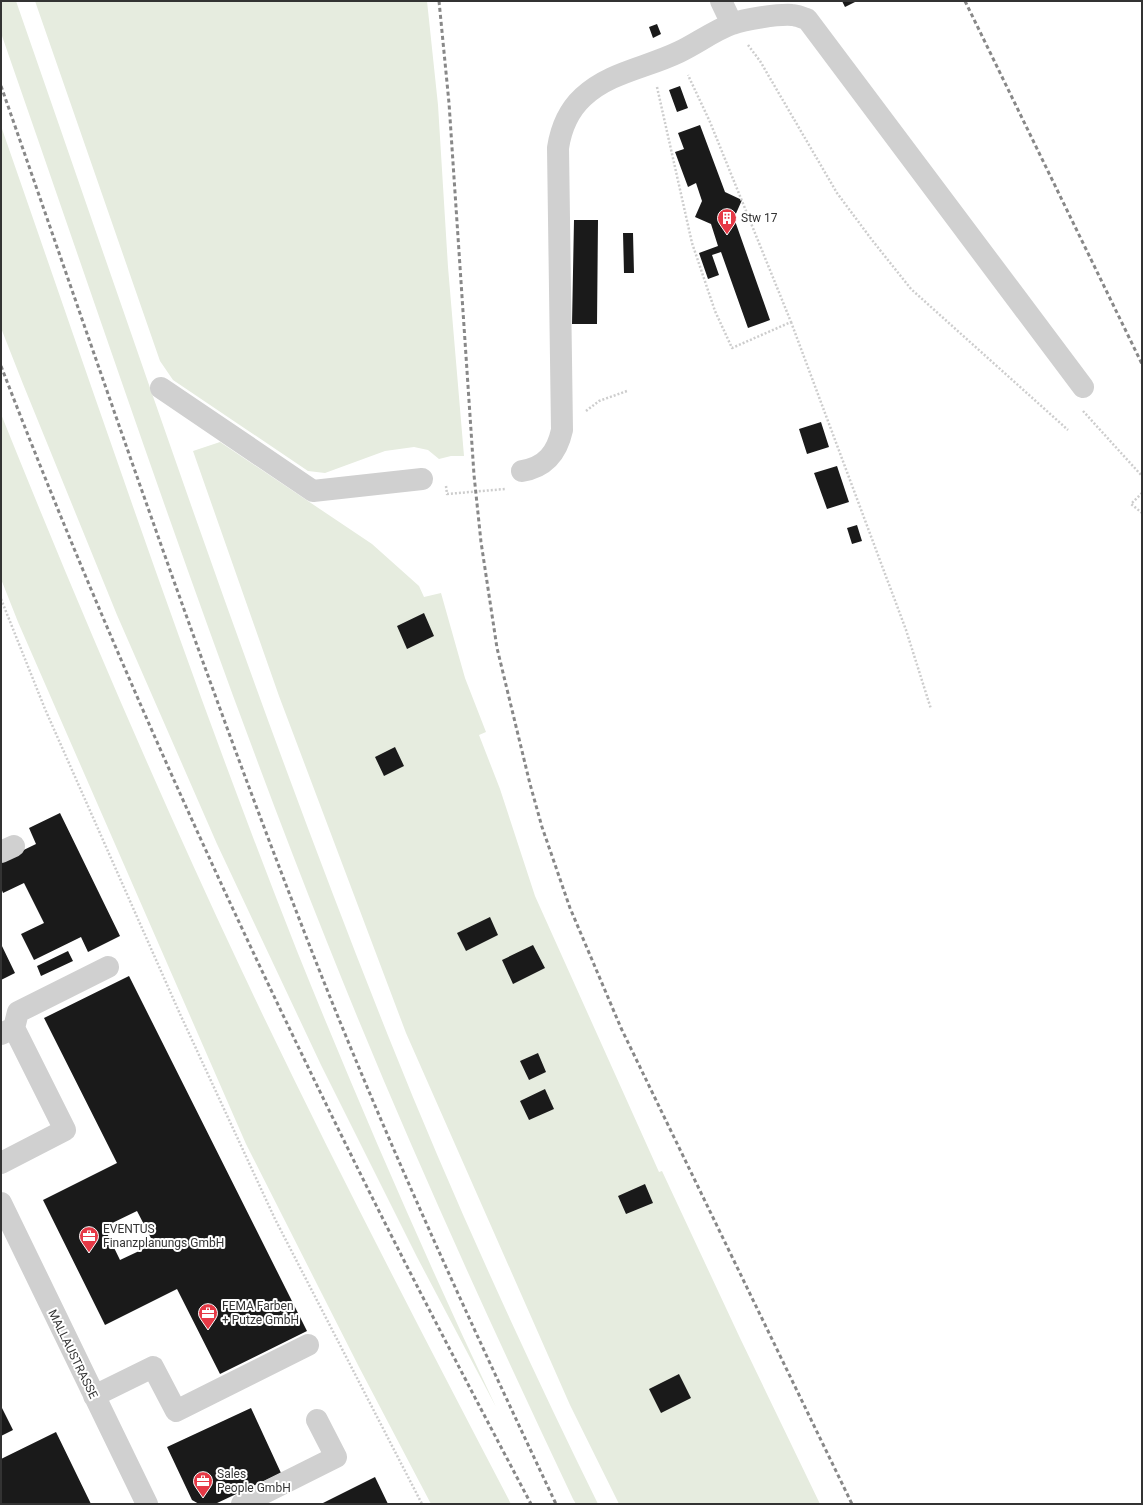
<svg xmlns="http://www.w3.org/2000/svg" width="1143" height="1505" viewBox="0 0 1143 1505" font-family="Roboto,sans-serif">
<rect width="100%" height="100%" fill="#fff"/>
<path fill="#e6ecdf" d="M1,1H16C137,348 253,697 389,1038C452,1196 523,1351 598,1504H576L573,1499C486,1315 402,1131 327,942C208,643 107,337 1,33Z
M35,1H427L438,105L448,267L464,456H451L439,459L428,450L414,447L385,451L325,473L308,471L173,380L160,361Z
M1,126C97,402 190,680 297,951C359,1105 425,1257 496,1407L417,1257L321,1065L217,844L117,615L23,384L1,328Z
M1,414C76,601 155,786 241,969C326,1150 419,1327 511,1504H431L359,1367L246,1144L18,622L1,579Z
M220,442L372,544L419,586L424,597L441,593L465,678L486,732L479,735L500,789L535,896L659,1172L662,1171L740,1338L820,1504H619L570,1405L406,1033L279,696L193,451Z"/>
<path fill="#1a1a1a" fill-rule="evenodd" d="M842,1H857L845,7Z
M657,24L661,34L653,38L649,27Z
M680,86L688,108L677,112L669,90Z
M700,125L725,192L742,200L734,218L770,320L748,328L721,252L712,255L719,275L708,279L699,253L718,246L711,224L695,217L702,201L696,183L688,187L675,152L684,149L678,133Z
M574,220H598L597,324H572Z
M623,233H633L634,273H624Z
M821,422L829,447L807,454L799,429Z
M837,466L849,502L827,509L814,473Z
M857,525L862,541L852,544L847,528Z
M424,613L434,636L407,649L397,626Z
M395,747L404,766L384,776L375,757Z
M60,813L120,936L88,952L81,937L34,960L21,934L44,923L24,883L3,893L1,888V861L36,844L29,828Z
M490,917L498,935L466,951L457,933Z
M1,944L15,973L1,980Z
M533,945L545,968L513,984L502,960Z
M68,951L73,961L41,976L37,966Z
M129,976L307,1331L220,1374L177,1289L105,1325L43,1200L117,1163L44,1018ZM137,1211L154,1244L120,1260L104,1227Z
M538,1053L546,1072L529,1080L520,1061Z
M545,1089L554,1109L529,1120L520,1101Z
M645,1184L653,1203L626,1214L618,1196Z
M679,1374L691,1398L661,1413L649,1389Z
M1,1406L13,1430L1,1436Z
M251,1408L281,1473L215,1504H199L192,1500L167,1447Z
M56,1432L91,1504H1V1459Z
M375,1477L388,1504H321Z"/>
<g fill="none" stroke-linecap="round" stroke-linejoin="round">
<path stroke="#cdcdcd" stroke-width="2.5" stroke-dasharray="2 2" stroke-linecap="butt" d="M748,45L760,61L837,193L872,240L911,289L1068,430
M657,87L692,243L715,311L732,348L791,322L710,122L688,75
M791,322L906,630L931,709
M586,411L599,401L627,391
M1083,411L1142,476
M446,486L447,494L505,489
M1142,493L1131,504L1142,513
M1,599L45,709L180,1014L275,1219L422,1504"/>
<path stroke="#d0d0d0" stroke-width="22" d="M721,1L732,24
M161,388L313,491L422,479
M522,471C546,467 557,453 562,430L558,148C561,128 568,111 583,97C610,72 646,68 679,52C696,44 715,30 732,24C744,19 779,14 792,15C797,15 802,18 807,19L1083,387
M1,852L14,846
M14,1028L18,1012L108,967
M1,1034L14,1028L65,1130L1,1163
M1,1203L147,1504
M94,1396L153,1367L176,1411L308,1345
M242,1504L336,1457L317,1420"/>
<path stroke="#888" stroke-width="3" stroke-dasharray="4 3" stroke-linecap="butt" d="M439,1L449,103L474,475L481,542L497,648L530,784L542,827L570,908L621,1028L852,1504
M965,1L1142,364
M1,86C101,372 198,661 309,944C383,1134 469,1320 556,1504
M1,366C107,641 229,909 360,1173C415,1284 473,1394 531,1504"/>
</g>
<defs>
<symbol id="building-pin" viewBox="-11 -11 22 30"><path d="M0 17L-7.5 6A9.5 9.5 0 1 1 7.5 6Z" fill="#e63946" stroke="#fff"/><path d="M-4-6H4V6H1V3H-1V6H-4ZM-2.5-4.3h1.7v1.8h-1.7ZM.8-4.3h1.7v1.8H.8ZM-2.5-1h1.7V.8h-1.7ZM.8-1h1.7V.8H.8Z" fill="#fff"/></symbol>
<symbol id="office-pin" viewBox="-11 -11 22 30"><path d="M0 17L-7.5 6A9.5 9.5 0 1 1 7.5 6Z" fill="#e63946" stroke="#fff"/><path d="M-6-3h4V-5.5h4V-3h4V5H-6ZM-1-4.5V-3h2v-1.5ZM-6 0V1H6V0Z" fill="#fff"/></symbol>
</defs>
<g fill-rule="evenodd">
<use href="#building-pin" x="716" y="207" width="22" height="30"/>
<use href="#office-pin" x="78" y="1225" width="22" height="30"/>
<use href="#office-pin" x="197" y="1302" width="22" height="30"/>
<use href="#office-pin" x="192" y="1470" width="22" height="30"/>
</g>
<g text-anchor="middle" stroke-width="4" stroke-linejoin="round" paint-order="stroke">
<g font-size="12" fill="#333" stroke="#fff" text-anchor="start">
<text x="741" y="222">Stw 17</text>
<text x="103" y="1233">EVENTUS<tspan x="103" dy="14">Finanzplanungs GmbH</tspan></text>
<text x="222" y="1310">FEMA Farben<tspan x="222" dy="14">+ Putze GmbH</tspan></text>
<text x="217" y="1478">Sales<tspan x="217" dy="14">People GmbH</tspan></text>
</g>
<g font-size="12" fill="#333" stroke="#fff">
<text transform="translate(73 1354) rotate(64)" y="4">MALLAUSTRASSE</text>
</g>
</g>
<rect width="1143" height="1505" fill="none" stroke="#333333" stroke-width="4"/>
</svg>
